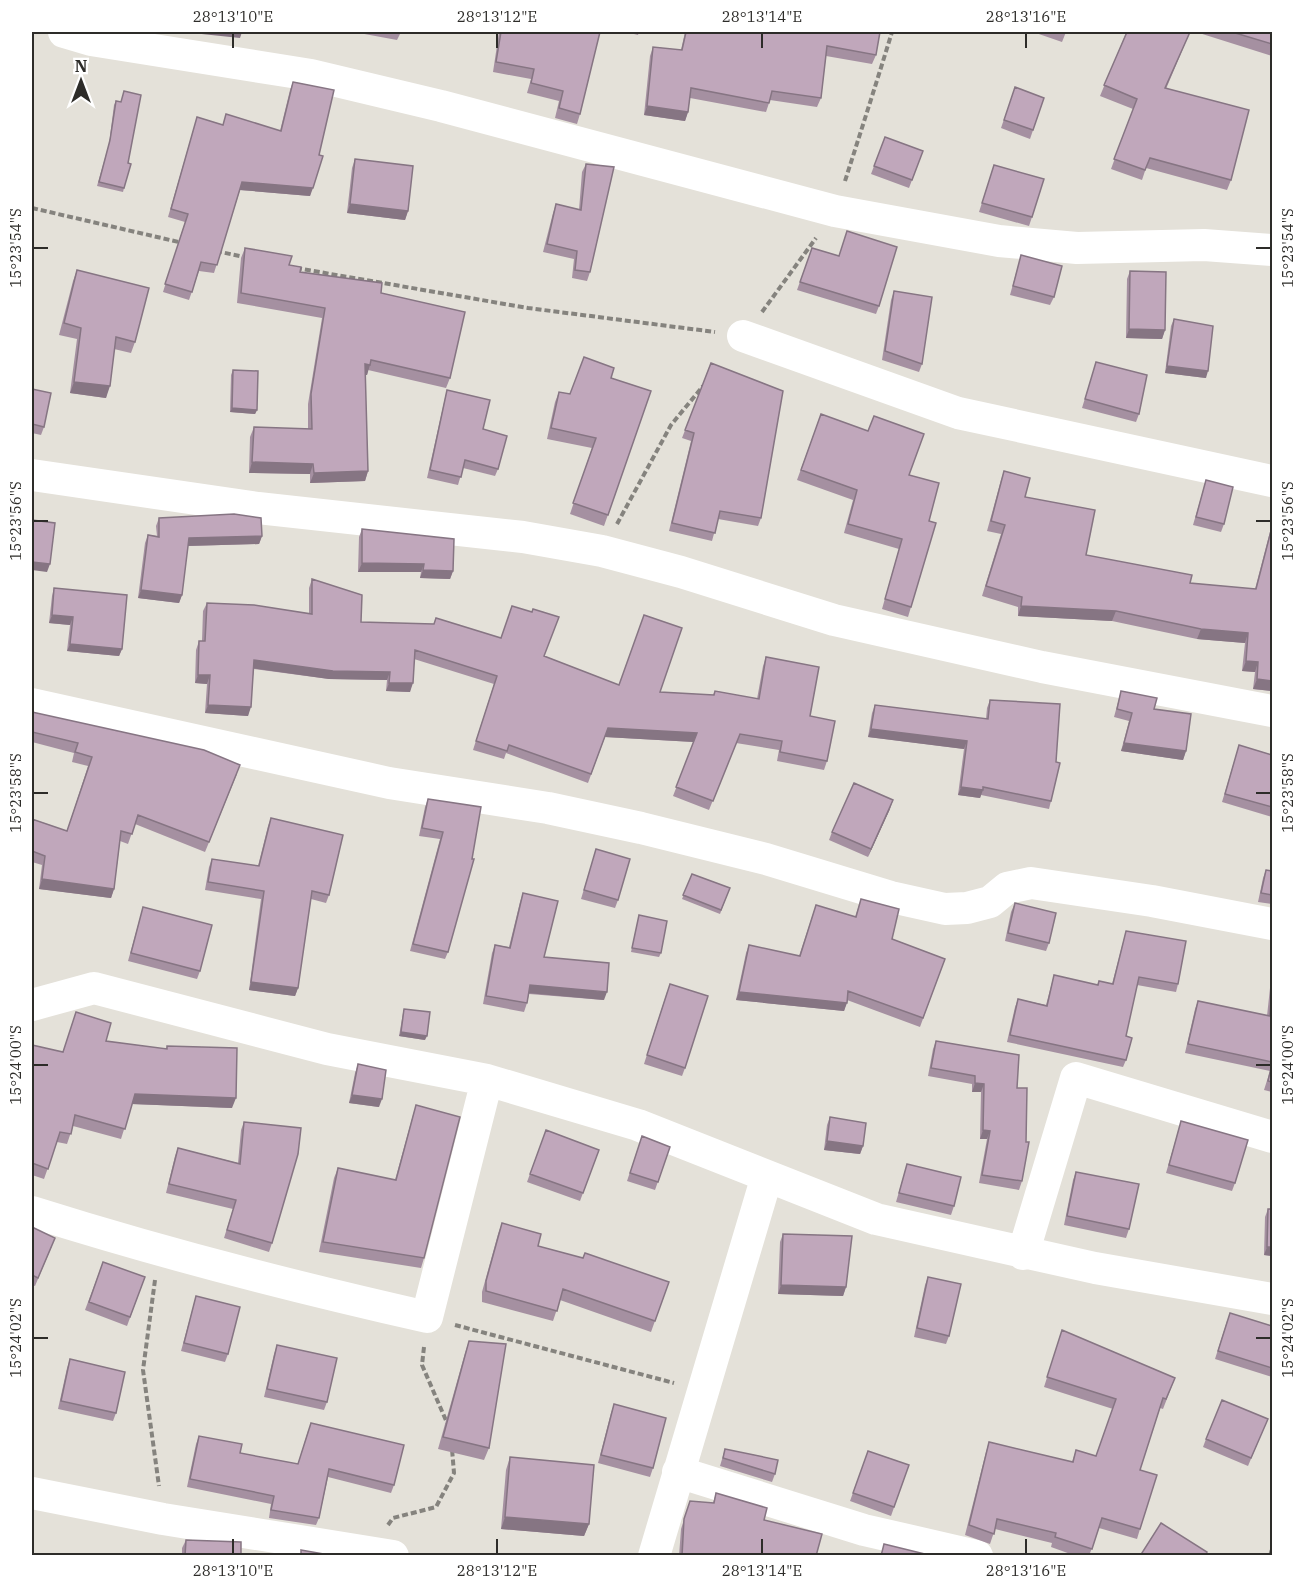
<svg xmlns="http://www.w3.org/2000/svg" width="1304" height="1587" viewBox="0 0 1304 1587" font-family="'IBM Plex Serif',serif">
<rect width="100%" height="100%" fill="#e4e1d9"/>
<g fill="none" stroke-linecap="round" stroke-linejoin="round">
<path stroke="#85837e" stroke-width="4" stroke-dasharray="6 3" stroke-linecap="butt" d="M845,181C861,131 877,81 892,32
M32,208L183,243
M216,251L244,257
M296,268L528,308L715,332
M762,312L816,238
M617,524L671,425L703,386
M155,1280L143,1370L159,1486
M455,1325L674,1383
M424,1347L422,1365L448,1425
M388,1525L393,1518L436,1507L454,1473L452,1449
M1270,1556L1272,1549"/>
<path stroke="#fff" stroke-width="32" d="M64,32L91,40L311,75L441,106L835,211L999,241L1077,248L1204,245L1272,250
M743,336L958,413L1272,481
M32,475L258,508L523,537L602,551L681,572L834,620L1042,667L1272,711
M32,704L389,783L548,808L641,828L766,859L891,897L945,909L967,908L990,902L1007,888L1031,883L1152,901L1272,924
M32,1005L94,988L327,1049L487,1080L638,1125L876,1219L1095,1268L1272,1299
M32,1212C162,1253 294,1287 427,1317L487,1080
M1023,1254L1076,1078L1272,1137
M678,1472L864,1530L977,1556
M32,1493L163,1519L393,1556
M654,1556L767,1176"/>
</g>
<path fill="#a590a1" d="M359,32H401L397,40L359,33Z
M499,32H600L580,114L577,124L555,118L559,101L527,93L531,79L493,72Z
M626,32H639L638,35Z
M685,32H880L876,55L872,64L826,56L821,98L817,107L770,100L766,112L690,98L688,112L685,121L644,115L650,56L653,47L681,50Z
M1033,32H1066L1062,42Z
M1121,32H1190L1166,89L1231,180L1227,190L1146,168L1142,180L1111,169L1133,109L1100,96L1126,33Z
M1196,32H1272V56Z
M293,82L319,155L310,196L240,190L214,273L199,271L189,300L163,292L185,222L168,217L197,117L223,125L280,131L290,90Z
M1015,87L1044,98L1030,139L1001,128Z
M116,101L128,163L124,188L123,192L97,186L109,144L114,105Z
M885,137L923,151L909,188L871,174Z
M355,159L408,211L405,220L347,213L352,168Z
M586,164L590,272L587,281L572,278L574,259L543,252L553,213L556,204L579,210L582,172Z
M994,165L1032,217L1029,226L979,212Z
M847,231L879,306L876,314L797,290L812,248L839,256Z
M245,248L289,265L300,272L381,293L450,378L446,388L368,370L367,375H365L368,471L365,481L310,483V474L249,473L250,437L254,427L308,429V404L322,318L237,303L241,258Z
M1021,255L1054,297L1050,305L1010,295Z
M77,270L135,342L131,353L114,349L106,398L70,393L77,339L59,335L73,281Z
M1130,271L1165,330L1162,339L1126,338L1127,279Z
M894,291L922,364L919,372L882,360L891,300Z
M1174,319L1206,378L1165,373L1171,326Z
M1096,362L1139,414L1136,422L1082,408Z
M711,363L761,518L758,526L718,519L712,541L669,531L691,441L682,438Z
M233,370L257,410L255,414L230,412L231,375Z
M611,378L651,391L604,526L570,514L592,448L547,439L555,402L559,392L570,394Z
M32,389L44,427L41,435L32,433Z
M447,390L483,429L498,469L495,476L463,468L458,485L427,478L445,398Z
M821,414L909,475L929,521L911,607L908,617L882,609L899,549L844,533L853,500L797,480Z
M1004,471L1025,497L1086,555L1190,583L1255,589L1272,524V691L1253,689L1255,672L1242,671L1245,643L1197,639L1112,621L1018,616V607L982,596L1001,534L987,531L1001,480Z
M1206,480L1224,524L1221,532L1193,525Z
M159,518L262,536L259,544L188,546L182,595L179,603L138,598L145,543L148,535L157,536L156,526Z
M362,529L453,571L450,579L420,578L421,572H358L359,537Z
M312,579L361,622L544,656L619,685L660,692L713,695L715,691L757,699L763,666L766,657L810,716L827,761L824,770L777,761L779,750L736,743L709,810L673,796L694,742L605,737L588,783L506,753L504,759L473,750L494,684L414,659L410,692L386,691L387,680L329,679L254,669L248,716L205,713L207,684L195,683L196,650L199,641H202L203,611L207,603L309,614V588Z
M54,588L122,649L119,656L67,651L70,625L49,623L52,596Z
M1121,691L1154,709L1186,751L1183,760L1121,751L1129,721L1114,717Z
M990,700L1051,801L1049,809L981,795L980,798L958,795L964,749L868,737L872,713L875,705L986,719L987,708Z
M32,712L237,774L205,852L135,824L128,844L120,841L114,889L111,898L39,889L42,865L32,862V819L67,831L88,766L72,762L74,753L32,742Z
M1239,745L1272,755V817L1222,802Z
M428,799L472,859L448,952L445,959L410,951L440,839L419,836L425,807Z
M890,809L868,857L829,840L832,832Z
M271,818L329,895L326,903L311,899L298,988L295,996L249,990L261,899L205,890L209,867L212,859L258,866L268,826Z
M596,849L618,900L615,908L581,899Z
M1266,870L1272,871V904L1258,902L1263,878Z
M692,874L730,888L720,914L682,899Z
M523,893L544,957L604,1000L529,994L527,1003L524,1012L483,1004L492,953L495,945L509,947L520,902Z
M861,899L892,939L945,959L920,1027L847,1000L844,1011L736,1000L746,953L749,945L799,956L816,905L855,917Z
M1015,903L1049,943L1046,951L1005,941L1011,912Z
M143,907L200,971L197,979L128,961Z
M639,915L661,953L659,957L631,952Z
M1126,931L1178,984L1176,992L1137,985L1126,1036V1060L1123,1067L1007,1042L1015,1007L1018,999L1046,1005L1054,975L1097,985L1099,981L1112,984Z
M1272,975V1092L1264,1090L1270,1071L1185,1053L1195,1009L1198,1001L1267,1016L1270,988Z
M667,992L685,1068L682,1076L644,1064Z
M404,1009L425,1040L399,1036L403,1013Z
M76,1012L106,1041L166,1049L167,1046L232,1108L132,1104L121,1139L73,1126L67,1144L57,1142L44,1179L32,1175V1045L63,1052Z
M936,1041L1017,1088L1022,1181L1019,1190L979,1183L987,1139H980L981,1092H972V1084L928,1076L933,1049Z
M358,1064L379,1107L349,1103L355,1073Z
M416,1105L424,1258L421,1268L319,1252L334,1178L338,1168L395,1180L413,1115Z
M830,1117L863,1146L860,1154L824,1150L827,1125Z
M1181,1121L1235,1183L1232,1191L1166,1173Z
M244,1122L272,1243L269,1252L224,1238L233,1209L166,1193L175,1156L178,1148L238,1163L241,1130Z
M546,1130L599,1150L580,1201L527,1182Z
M642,1136L670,1147L655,1190L627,1181Z
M907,1164L954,1206L951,1215L896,1202Z
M1076,1172L1129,1229L1126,1238L1064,1225L1073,1180Z
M1268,1209L1272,1256L1264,1255L1265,1217Z
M502,1223L538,1246L669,1282L651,1332L560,1300L553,1321L482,1302V1292L498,1234Z
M32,1227L52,1246L35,1286L32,1285Z
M783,1234L846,1287L843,1296L778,1294L780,1242Z
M103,1262L145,1277L127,1326L85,1310Z
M928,1277L949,1336L946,1344L914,1337L925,1285Z
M196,1296L228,1354L225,1362L181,1351Z
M1227,1321L1272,1326V1377L1215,1359Z
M1059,1340L1175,1378L1163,1409L1160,1408L1140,1470V1529L1137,1539L1099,1528L1089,1556H1076L1051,1547L1052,1543L995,1529L990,1544L965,1535L986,1452L989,1442L1072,1462L1076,1450L1096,1456L1113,1409L1044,1387Z
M469,1341L489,1448L484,1460L438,1449L465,1353Z
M277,1345L327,1402L324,1410L264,1397L274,1354Z
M70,1359L116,1413L113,1421L58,1409L67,1368Z
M614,1404L653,1468L650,1477L598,1463L611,1413Z
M1264,1428L1248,1466L1203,1447L1206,1439Z
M308,1431L394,1485L391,1493L328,1477L319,1518L316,1525L269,1518L271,1504L187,1487L196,1444L199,1436L240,1453L298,1464Z
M725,1449L775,1474L772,1482L720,1466Z
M868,1451L909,1465L891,1516L850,1501Z
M510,1457L589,1524L584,1536L501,1529L506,1470Z
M716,1493L764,1520L816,1556H679L681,1529L690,1501L713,1503Z
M186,1540L241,1556H182V1548Z"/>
<path fill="#867583" d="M192,32H242L240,38L192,33Z
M647,106L688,112L685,121L644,115Z
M242,182L313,188L310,196L240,190Z
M350,204L408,211L405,220L347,213Z
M1129,329L1165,330L1162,339L1126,338Z
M365,364L370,365L367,375L361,374Z
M1167,366L1208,371L1206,378L1165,373Z
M74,382L110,386L106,398L70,393Z
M232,408L257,410L255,414L230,412Z
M252,462L313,464L310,474L249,473Z
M368,471L365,481L310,483L314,473Z
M262,536L259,544L186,546L189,538Z
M32,562L50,564L47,572L32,570Z
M362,563L424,564L421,572H358Z
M423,570L453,571L450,579L420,578Z
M141,590L182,595L179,603L138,598Z
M1021,606L1116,611L1112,621L1018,616Z
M52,615L73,617L70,625L49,623Z
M1201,629L1248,633L1245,643L1197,639Z
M70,644L122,649L119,656L67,651Z
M254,660L390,672L387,680L329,679L251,668Z
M1246,661L1258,662L1255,672L1242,671Z
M198,675H210L207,684L195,683Z
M1257,679L1272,681V691L1253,689Z
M389,683H413L410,692L386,691Z
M208,705L251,707L248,716L205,713Z
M608,728L697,733L694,742L605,737Z
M871,729L967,741L964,749L868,737Z
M1124,743L1186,751L1183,760L1121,751Z
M961,787L983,790L980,798L958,795Z
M893,800L890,809L868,857L871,849Z
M42,879L114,889L111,898L39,889Z
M251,982L298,988L295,996L249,990Z
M530,985L607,992L604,1000L527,993Z
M739,992L847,1003L844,1011L736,1000Z
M401,1032L427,1036L425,1040L399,1036Z
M975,1083L984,1084L981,1092H972Z
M135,1094L236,1098L232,1108L132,1104Z
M352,1095L382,1099L379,1107L349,1103Z
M983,1130L990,1131L987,1139H980Z
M827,1141L863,1146L860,1154L824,1150Z
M1267,1247H1272V1256L1264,1255Z
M781,1285L846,1287L843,1296L778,1294Z
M505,1517L589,1524L584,1536L501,1529Z"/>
<path fill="#c0a7bb" stroke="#867583" stroke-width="1.5" d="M501,32H600L580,114L559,108L563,91L531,83L534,69L496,62Z
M686,32H880L876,55L827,46L821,98L772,91L769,103L691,88L688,112L647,106L653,47L682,50Z
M1127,32H1190L1165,88L1249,110L1231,180L1150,158L1145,170L1114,159L1137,99L1104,85Z
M1232,32H1272V44Z
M293,82L334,90L319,155L323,156L313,188L242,182L217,265L201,262L192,292L165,284L188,214L171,209L197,117L223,125L226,114L281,131Z
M1015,87L1044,98L1033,130L1004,120Z
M124,91L141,95L128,163L131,164L124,188L99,182L110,140L116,101L121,102Z
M885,137L923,151L912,180L874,166Z
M355,159L413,166L408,211L350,204Z
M586,164L614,167L590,272L575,270L577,251L547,244L556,204L581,210Z
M994,165L1044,179L1032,217L982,203Z
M847,231L897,247L879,306L800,282L812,248L839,256Z
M245,248L292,256L289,265L301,267L300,272L382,283L381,293L465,312L450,378L371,360L370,365L365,364L368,471L314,473L313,464L252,462L254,427L312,429L311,394L325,308L241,293Z
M1021,255L1062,266L1054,297L1013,286Z
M77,270L149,288L135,342L116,337L110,386L74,382L81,328L64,323Z
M1130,271L1166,272L1165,330L1129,329Z
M894,291L932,297L922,364L885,351Z
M1174,319L1213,326L1208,371L1167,366Z
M584,357L614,368L611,378L651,391L608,515L573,503L596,438L551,428L559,392L570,394Z
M1096,362L1147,375L1139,414L1085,399Z
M711,363L783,391L761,518L720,511L715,533L672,523L694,433L685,430Z
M233,370L258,371L257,410L232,408Z
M32,389L51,393L44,427L32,424Z
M447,390L490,400L483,429L507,436L498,469L465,460L461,477L430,470Z
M821,414L868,431L874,416L924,434L909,475L939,483L929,521L936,523L911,607L885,599L902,539L848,524L857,490L801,470Z
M1004,471L1030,478L1025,497L1095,510L1086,555L1192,575L1190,583L1256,589L1272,527V681L1257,679L1258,662L1246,661L1248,633L1201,629L1116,611L1021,606L1022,597L986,586L1005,525L991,521Z
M1206,480L1233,487L1224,524L1196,517Z
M234,514L261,518L262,536L189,538L182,595L141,590L148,535L159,537V518Z
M32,520L55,523L50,564L32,562Z
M362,529L454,539L453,571L423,570L424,564L362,563Z
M312,579L362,595L361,622L434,624L436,618L501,638L512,606L532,612L533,609L559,617L544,656L619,685L644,615L682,628L660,692L714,695L715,691L759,699L766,657L819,667L810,716L835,721L827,761L780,752L782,741L740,734L713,801L676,787L697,733L608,728L591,774L509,745L507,751L476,741L497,676L415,650L413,683H389L390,672L333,671L254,660L251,707L208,705L210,675H198L199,641H205L207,603L254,605L312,614Z
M54,588L127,595L122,649L70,644L73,617L52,615Z
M1121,691L1157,698L1154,709L1191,714L1186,751L1124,743L1132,713L1117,709Z
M990,700L1060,704L1056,762L1060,763L1051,801L983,787V790L961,787L967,741L871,729L875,705L988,719Z
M32,712L204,750L240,765L209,842L138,815L132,834L121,831L114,889L42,879L45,856L32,851V819L67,831L92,757L75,752L78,743L32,732Z
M1239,745L1272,755V807L1225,794Z
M854,783L893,800L871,849L832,832Z
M428,799L481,807L472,859H474L448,952L413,944L443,832L422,828Z
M271,818L343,835L329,895L312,891L298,988L251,982L264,891L208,882L212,859L259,866Z
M596,849L630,859L618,900L584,890Z
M1266,870L1272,871V895L1261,893Z
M692,874L730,888L721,910L683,895Z
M523,893L558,901L544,957L609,963L607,992L530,985L527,1003L486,996L495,945L510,948Z
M861,899L899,909L892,939L945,959L923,1018L848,991L847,1003L739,992L749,945L800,956L816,905L856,917Z
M1015,903L1056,913L1049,943L1008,933Z
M143,907L212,925L200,971L131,953Z
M639,915L667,921L661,953L632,948Z
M1126,931L1186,941L1178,984L1139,977L1126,1036L1132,1038L1126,1060L1010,1035L1018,999L1047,1006L1054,975L1098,985L1099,981L1113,984Z
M670,984L708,996L685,1068L647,1055Z
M1272,985V1062L1188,1044L1198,1001L1270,1016Z
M404,1009L430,1012L427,1036L401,1032Z
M76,1012L111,1023L106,1041L167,1049V1046L237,1048L236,1098L135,1094L125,1129L75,1115L71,1134L60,1132L48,1169L32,1163V1045L63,1052Z
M936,1041L1019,1055L1017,1088H1027L1026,1142H1029L1022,1181L982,1175L990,1131L983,1130L984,1084L975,1083V1076L931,1068Z
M358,1064L386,1070L382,1099L352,1095Z
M1272,1064V1082L1268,1081Z
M416,1105L460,1117L424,1258L323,1242L338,1168L396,1180Z
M830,1117L866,1123L863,1146L827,1141Z
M1181,1121L1248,1140L1235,1183L1169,1165Z
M244,1122L301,1128L298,1154L272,1243L227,1230L236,1200L169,1184L178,1148L240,1164Z
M546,1130L599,1150L583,1193L530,1174Z
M642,1136L670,1147L658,1182L630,1173Z
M907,1164L961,1177L954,1206L899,1193Z
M1076,1172L1139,1184L1129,1229L1067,1216Z
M1268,1209H1272V1247H1267Z
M502,1223L541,1234L538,1246L583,1258L585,1253L669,1282L655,1321L563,1289L557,1311L486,1291V1281Z
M32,1227L55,1238L38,1278L32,1275Z
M783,1234L852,1236L846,1287L781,1285Z
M103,1262L145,1277L130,1317L89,1302Z
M928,1277L961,1284L949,1336L917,1328Z
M196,1296L240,1307L228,1354L184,1343Z
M1230,1313L1272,1326V1368L1218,1351Z
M1062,1330L1175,1378L1166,1399L1163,1398L1140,1470L1157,1475L1140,1529L1102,1518L1092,1549L1055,1537L1056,1533L997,1519L994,1534L969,1525L989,1442L1073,1462L1076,1450L1096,1456L1116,1399L1047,1377Z
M469,1341L506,1344L489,1448L443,1437Z
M277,1345L337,1358L327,1402L267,1389Z
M70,1359L125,1372L116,1413L61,1401Z
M1222,1400L1268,1419L1251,1458L1206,1439Z
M614,1404L666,1418L653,1468L601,1455Z
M311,1423L404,1445L394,1485L329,1469L319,1518L271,1510L274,1496L190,1479L199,1436L242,1444L240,1453L298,1464Z
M725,1449L778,1460L775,1474L723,1458Z
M868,1451L909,1465L894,1507L853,1493Z
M510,1457L594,1465L589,1524L505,1517Z
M716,1493L767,1508L764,1520L822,1534L816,1556H682L684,1519L690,1501L714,1503Z
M1161,1523L1207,1552L1205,1556H1140Z
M186,1540L241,1542V1556H185Z
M884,1544L933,1556H881Z
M301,1550L335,1556H301Z"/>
<path fill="none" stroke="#2d2c29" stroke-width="2" d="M233,33V48M497,33V48M762,33V48M1026,33V48M33,248H48M1256,248H1271M33,521H48M1256,521H1271M33,793H48M1256,793H1271M33,1065H48M1256,1065H1271M33,1338H48M1256,1338H1271M233,1539V1554M497,1539V1554M762,1539V1554M1026,1539V1554"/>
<rect width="1304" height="1587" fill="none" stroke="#ffffff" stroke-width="66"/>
<g transform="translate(81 81)" stroke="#ffffff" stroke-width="4.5" paint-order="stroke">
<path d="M0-4.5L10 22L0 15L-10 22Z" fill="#2d2c29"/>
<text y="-9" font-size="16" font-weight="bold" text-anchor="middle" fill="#2d2c29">N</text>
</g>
<rect x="33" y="33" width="1238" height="1521" fill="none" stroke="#2d2c29" stroke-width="2"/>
<g font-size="15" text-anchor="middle" fill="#2d2c29">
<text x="233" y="22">28°13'10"E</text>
<text x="497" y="22">28°13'12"E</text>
<text x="762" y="22">28°13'14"E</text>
<text x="1026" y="22">28°13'16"E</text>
<text transform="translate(16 248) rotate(-90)" y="5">15°23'54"S</text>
<text transform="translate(1288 248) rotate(-90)" y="5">15°23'54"S</text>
<text transform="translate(16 521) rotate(-90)" y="5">15°23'56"S</text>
<text transform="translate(1288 521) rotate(-90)" y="5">15°23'56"S</text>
<text transform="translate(16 793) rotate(-90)" y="5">15°23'58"S</text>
<text transform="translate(1288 793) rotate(-90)" y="5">15°23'58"S</text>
<text transform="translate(16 1065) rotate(-90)" y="5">15°24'00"S</text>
<text transform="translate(1288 1065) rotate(-90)" y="5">15°24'00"S</text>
<text transform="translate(16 1338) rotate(-90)" y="5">15°24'02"S</text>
<text transform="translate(1288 1338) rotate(-90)" y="5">15°24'02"S</text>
<text x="233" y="1576">28°13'10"E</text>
<text x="497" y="1576">28°13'12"E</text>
<text x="762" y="1576">28°13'14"E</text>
<text x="1026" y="1576">28°13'16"E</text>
</g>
</svg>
